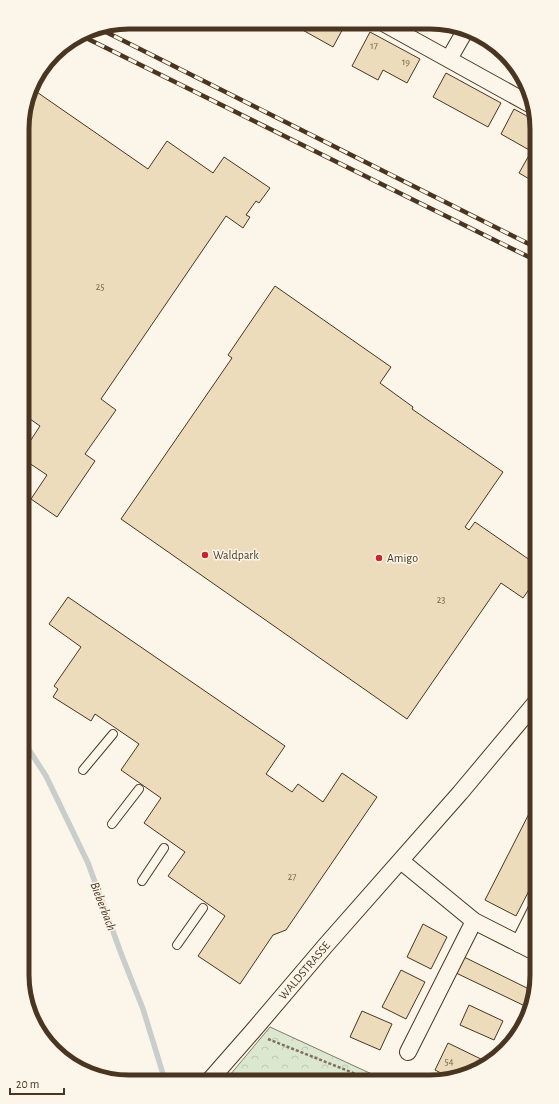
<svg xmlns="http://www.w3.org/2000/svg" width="559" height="1104" viewBox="0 0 559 1104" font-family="'Alegreya Sans',sans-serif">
<defs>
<pattern id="forest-crowns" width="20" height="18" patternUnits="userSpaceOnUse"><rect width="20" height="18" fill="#dce7d0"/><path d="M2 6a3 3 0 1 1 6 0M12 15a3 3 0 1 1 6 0" fill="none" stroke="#bec7b2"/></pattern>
</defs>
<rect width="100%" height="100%" fill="#fbf6e9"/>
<path fill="url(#forest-crowns)" stroke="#887966" d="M270,1027L389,1082L225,1081Z"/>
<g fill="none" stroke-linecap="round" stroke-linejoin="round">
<path stroke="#c9cecd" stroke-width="5.5" d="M22,739L46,776L88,863L122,956L143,1009L163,1074L167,1081"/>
</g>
<path fill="#ecdcbc" stroke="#4a3520" d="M290,23H346L333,47Z
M370,32L420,59L407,83L383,70L378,80L352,66Z
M446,73L501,103L488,127L433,97Z
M31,88L148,169L167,141L213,173L224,157L270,188L259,203L256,201L246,215L250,217L243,228L226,216L101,399L116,410L85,454L95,461L57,517L31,499L47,475L23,459V452L40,426L23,414V356L28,348L23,344V115Z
M514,109L536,121L537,141L531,151L501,134Z
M536,143L537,144V168L531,180L519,173Z
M275,286L391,367L380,383L413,407L412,409L503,472L465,527L469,530L475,522L537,565V578L523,598L501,583L407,719L121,519L232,358L228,355Z
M68,597L285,746L266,774L292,792L298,784L323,802L342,773L377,797L286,930L273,935L240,984L198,956L225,916L168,876L185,852L144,823L161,798L121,770L139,744L95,714L91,721L53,697L58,689L54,686L81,647L49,624Z
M537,798V875L516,916L485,900Z
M423,924L447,937L431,969L407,957Z
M462,956L533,991L527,1007L454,972Z
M401,970L425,982L406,1019L382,1007Z
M469,1005L503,1021L494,1040L460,1025Z
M362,1011L392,1024L380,1050L350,1037Z
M448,1043L485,1061L464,1076L448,1079L449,1077L435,1070Z"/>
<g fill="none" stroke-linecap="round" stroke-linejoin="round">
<defs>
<path id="lane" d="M83,770L113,734
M112,824L139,789
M142,881L164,848
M177,945L203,908"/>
<g id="street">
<path d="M385,24L533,106"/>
<path d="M449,59L465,31"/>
<path d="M401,861L474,921L537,953"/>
<path d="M519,944L537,908"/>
<path d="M408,1052L474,921"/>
<path id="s1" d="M209,1081L252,1032L326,945L460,793L537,701"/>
</g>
</defs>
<use href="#lane" stroke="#4a3520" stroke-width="10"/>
<use href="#street" stroke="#4a3520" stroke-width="18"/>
<path stroke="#7f6f5c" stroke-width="2.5" stroke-dasharray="3 2" stroke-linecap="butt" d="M268,1039L376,1082"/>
<use href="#lane" stroke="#fbf6e9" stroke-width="8"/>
<use href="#street" stroke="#fbf6e9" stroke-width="16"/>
<defs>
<path id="rail" d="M98,28L537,248
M80,35L537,261"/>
</defs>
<use href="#rail" stroke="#4a3520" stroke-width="4.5"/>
<use href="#rail" stroke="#fbf6e9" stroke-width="3" stroke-dasharray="9" stroke-linecap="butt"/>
</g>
<g fill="#c62828" stroke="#fbf6e9" stroke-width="1.5">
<circle cx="205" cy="555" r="4"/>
<circle cx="379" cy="558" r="4"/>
</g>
<g text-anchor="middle" stroke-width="3" stroke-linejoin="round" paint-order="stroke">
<g font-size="10" fill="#725f47">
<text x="374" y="49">17</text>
<text x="406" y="65">19</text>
<text x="100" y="290">25</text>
<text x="441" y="603">23</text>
<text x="292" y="880">27</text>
<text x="449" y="1065">54</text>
</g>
<g font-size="12" fill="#4a3520" stroke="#fbf6e9" text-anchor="start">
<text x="213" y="559">Waldpark</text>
<text x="387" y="562">Amigo</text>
</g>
<g font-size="12" fill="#4a3520" stroke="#fbf6e9">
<text dy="4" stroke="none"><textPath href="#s1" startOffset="146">WALDSTRASSE</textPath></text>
</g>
<g font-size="13" font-style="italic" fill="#4a3520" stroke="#fbf6e9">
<text transform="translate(104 906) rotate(69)" y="5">Bieberbach</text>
</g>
</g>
<path d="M0 0H559V1104H0ZM129 29H430A100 100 0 0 1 530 129V975A100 100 0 0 1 430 1075H129A100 100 0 0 1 29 975V129A100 100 0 0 1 129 29Z" fill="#fbf6e9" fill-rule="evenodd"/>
<path fill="none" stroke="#4a3520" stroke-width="5" d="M129 29H430A100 100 0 0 1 530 129V975A100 100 0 0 1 430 1075H129A100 100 0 0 1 29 975V129A100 100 0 0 1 129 29Z"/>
<path d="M10 1088v6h54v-6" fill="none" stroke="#4a3520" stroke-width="2"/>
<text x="16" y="1088" font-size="12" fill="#4a3520" stroke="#fbf6e9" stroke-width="3" paint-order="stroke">20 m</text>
</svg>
